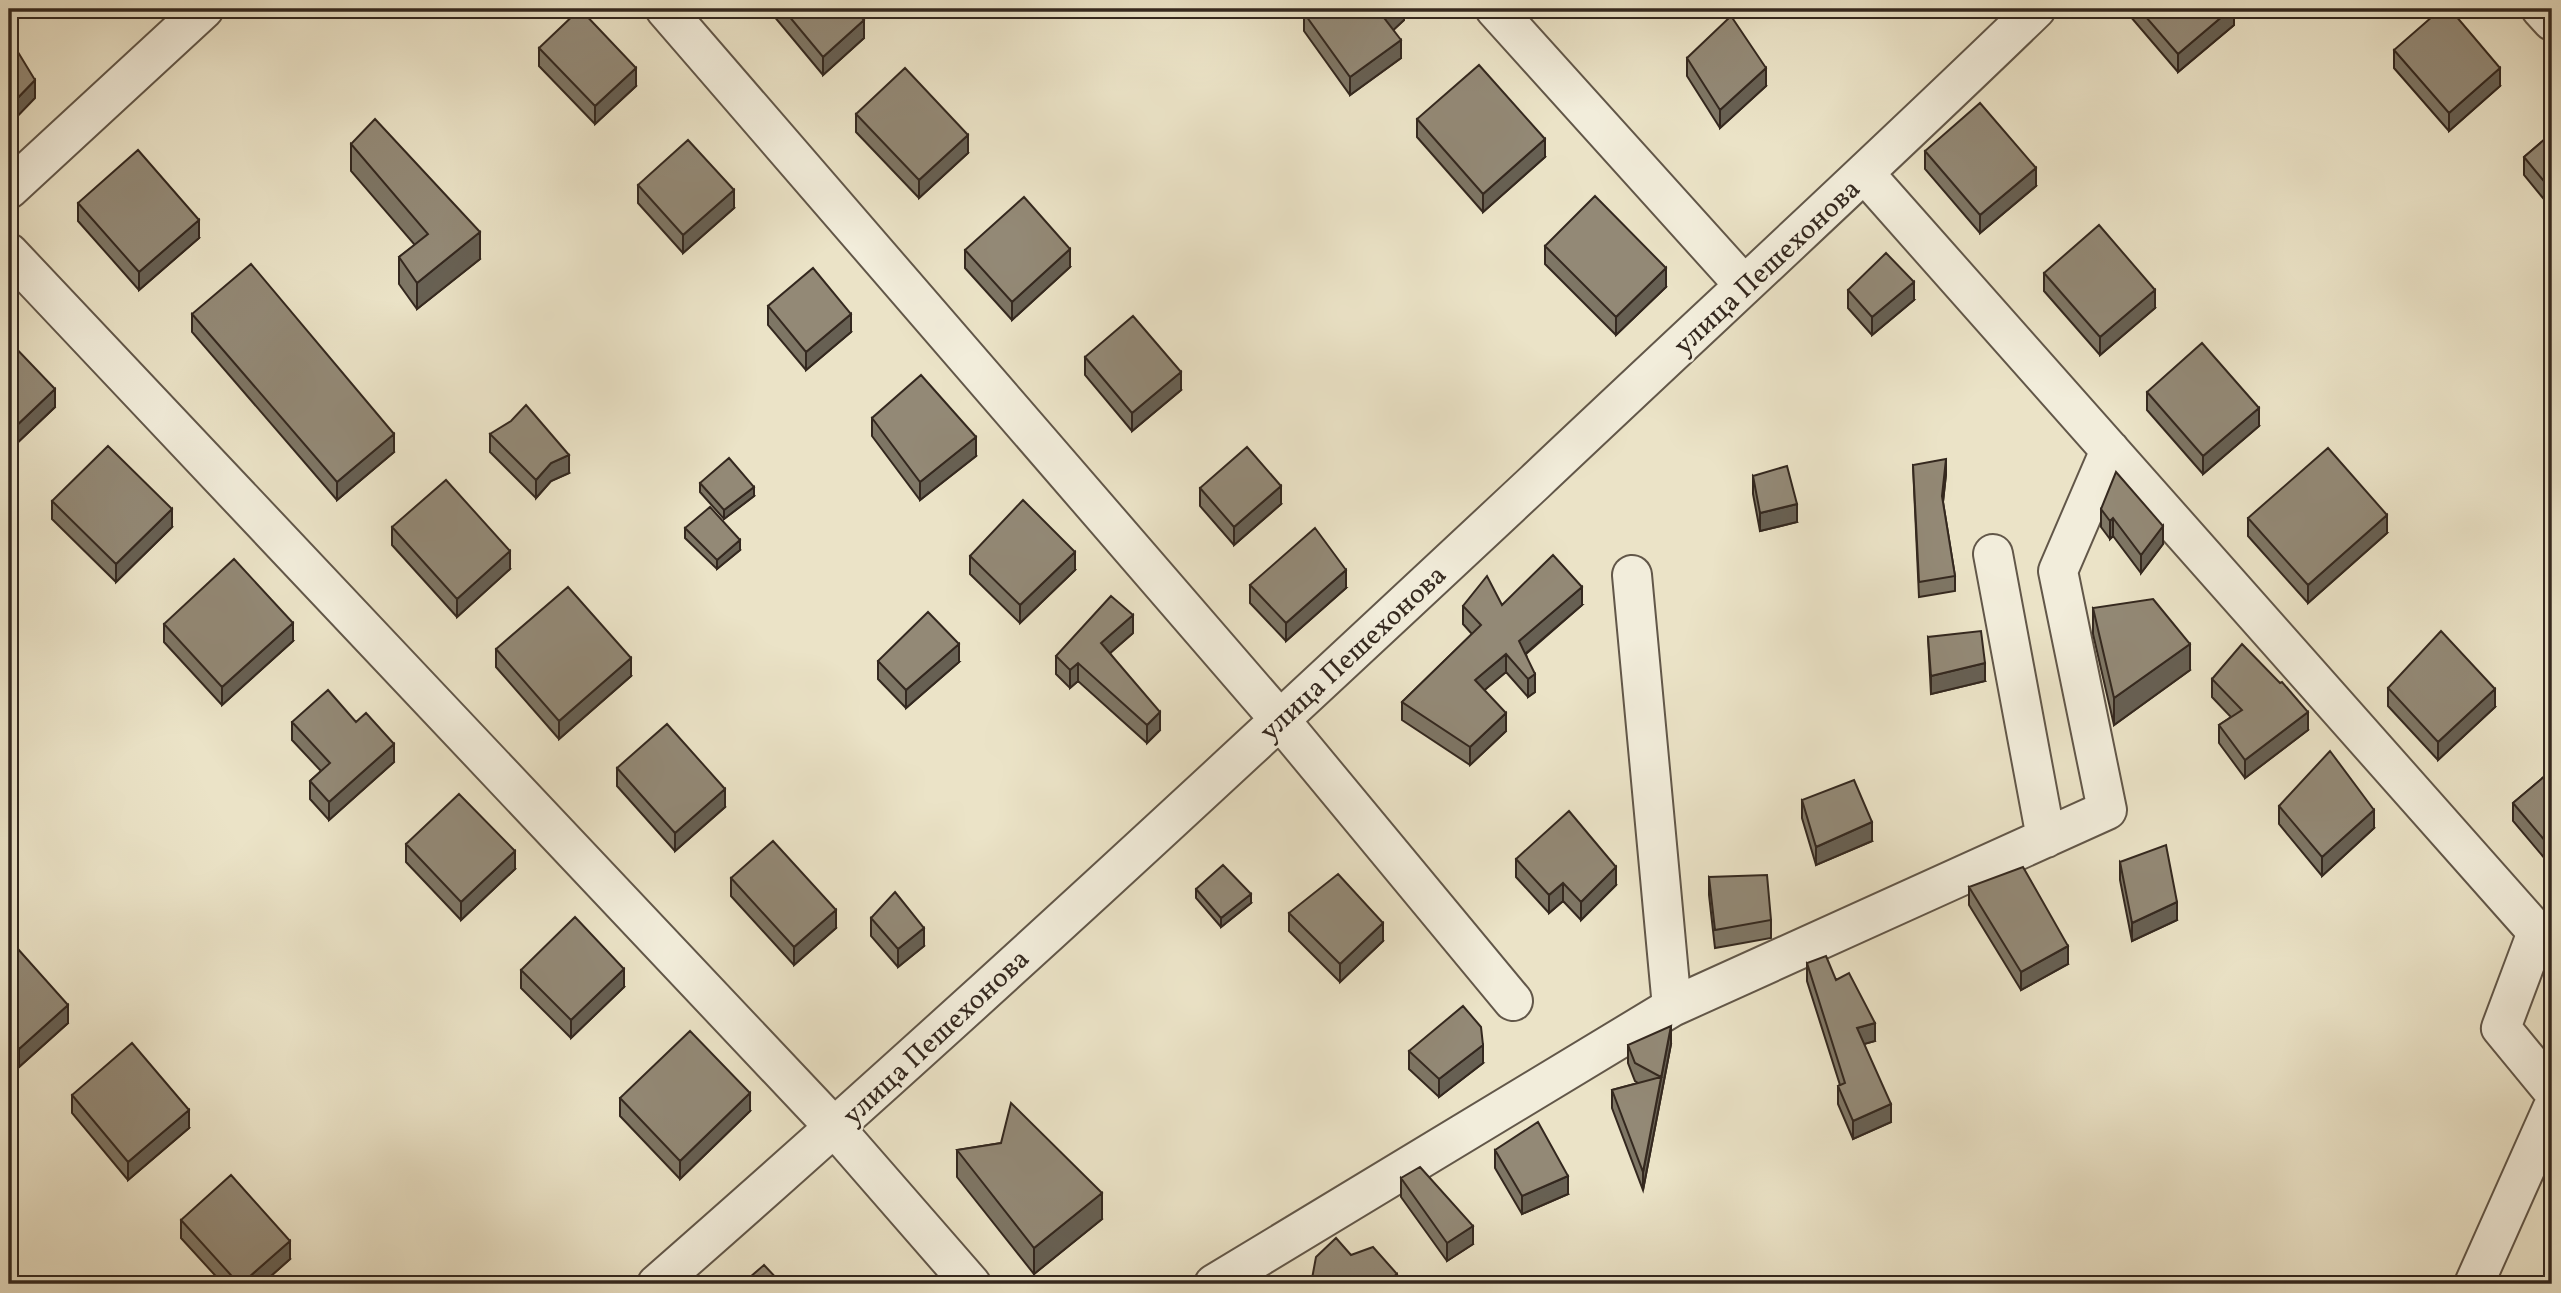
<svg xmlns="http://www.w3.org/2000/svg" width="2561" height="1293" viewBox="0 0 2561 1293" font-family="Vollkorn,serif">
<rect width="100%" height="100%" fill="#ebe3c7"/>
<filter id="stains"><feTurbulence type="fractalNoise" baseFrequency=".00286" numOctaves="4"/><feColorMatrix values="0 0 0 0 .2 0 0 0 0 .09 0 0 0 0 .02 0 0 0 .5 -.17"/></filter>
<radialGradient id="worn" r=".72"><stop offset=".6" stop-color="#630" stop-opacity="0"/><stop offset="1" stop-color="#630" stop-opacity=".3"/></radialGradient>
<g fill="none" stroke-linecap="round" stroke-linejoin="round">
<defs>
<path id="minor" d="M665,9L1280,720L1513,1001
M1495,9L1744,285
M2541,9L2552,21
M1865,174L2537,932L2552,937
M9,189L204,9
M9,253L835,1128L971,1284
M1993,554L2046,838
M1632,575L1672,1007
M2537,932L2501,1028L2552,1090
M657,1284C955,1023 1245,753 1535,482C1702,324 1871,169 2036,9
M1214,1284L1672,1007L2107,810L2058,571L2110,450
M2474,1284L2552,1109"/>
</defs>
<use href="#minor" stroke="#625749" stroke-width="42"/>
<use href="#minor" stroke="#f2eddb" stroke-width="38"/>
</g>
<path fill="#7e7665" stroke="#34281f" stroke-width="2" d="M768,9H853L864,38L823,75Z
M1404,9V20L1393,30L1401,58L1350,95L1304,31V13Z
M2124,9H2234V25L2178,72Z
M539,48L636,86L595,124L539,66Z
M2394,50L2500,86L2449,131L2394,68Z
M1687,58L1766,86L1720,128L1687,76Z
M856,114L968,153L919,198L856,132Z
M1417,119L1545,157L1483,212L1417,137Z
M2552,133V209L2524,175V157Z
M351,144L480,259L417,309L399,284V257L415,245L351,171Z
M1925,151L2036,186L1980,233L1925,169Z
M638,185L734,208L683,253L638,203Z
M78,203L199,238L139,290L78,221Z
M1545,246L1666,287L1616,335L1545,264Z
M965,250L1070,267L1012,320L965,268Z
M2044,273L2155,308L2100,355L2044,291Z
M1848,290L1914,300L1872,335L1848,308Z
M768,306L851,332L806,370L768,325Z
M192,314L394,452L337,500L192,332Z
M9,341L55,407L14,446L9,441Z
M1085,357L1181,390L1132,431L1085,375Z
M2147,392L2259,426L2203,474L2147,410Z
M872,418L976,456L920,500L872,436Z
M490,434L569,473L551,481L536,498L490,452Z
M1913,465L1946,474L1943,502L1955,576V591L1919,597Z
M1753,476L1797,522L1760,531L1753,494Z
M700,483L754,496L724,519L700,492Z
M1200,488L1281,504L1234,545L1200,506Z
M52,501L172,527L116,582L52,519Z
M2101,509L2163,544L2141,573L2113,536L2110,539L2101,527Z
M2248,518L2387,533L2308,603L2248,536Z
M392,527L510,569L457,617L392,545Z
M685,528L740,550L717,569L685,538Z
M970,556L1075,570L1020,623L970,574Z
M1250,585L1346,588L1286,641L1250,603Z
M1582,605L1526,654L1535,692L1528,697L1506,672L1484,690L1506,731L1470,765L1402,720V702L1472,634L1463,624V606Z
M2093,608L2190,670L2114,725L2093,634Z
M164,624L293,641L222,705L164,642Z
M1133,633L1110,653L1160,730L1147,743L1078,681L1070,688L1056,674V656Z
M1928,637L1985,681L1931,694Z
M496,649L631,676L559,739L496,667Z
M878,661L959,662L906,708L878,679Z
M2212,679L2308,730L2245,778L2219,743V725L2231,717L2212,697Z
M2388,688L2495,707L2438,760L2388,706Z
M292,722H356L394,762L329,820L310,799V781L321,771L292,740Z
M617,768L725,807L675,851L617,786Z
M2552,770V867L2513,821V803Z
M1802,800L1872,841L1816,865L1802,818Z
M2279,806L2374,828L2322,876L2279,824Z
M406,844L515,869L461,920L406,862Z
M1516,859L1616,885L1581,920L1563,901L1549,913L1516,877Z
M2120,862L2177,920L2132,941L2120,880Z
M1709,877L1771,920V938L1715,948L1709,895Z
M731,878L836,928L794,965L731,896Z
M1969,887L2068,964L2021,990L1969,905Z
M1196,889L1251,903L1221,927L1196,898Z
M1289,913L1383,941L1340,982L1289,931Z
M871,918L924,946L898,967L871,936Z
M9,939L68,1023L19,1067L9,1056Z
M1807,963L1836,980L1875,1041L1864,1044L1891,1122L1853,1139L1838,1104V1086L1840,1085L1807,981Z
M521,970L624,987L571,1038L521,988Z
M1671,1044L1643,1190L1612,1108V1090L1638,1083L1635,1081L1628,1063V1045Z
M1409,1051L1483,1063L1439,1097L1409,1069Z
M72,1095L189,1128L128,1180L72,1113Z
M620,1098L750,1111L680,1179L620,1116Z
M1001,1143L1102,1219L1034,1274L957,1177V1150Z
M1495,1150L1568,1194L1522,1214L1495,1168Z
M1401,1178L1473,1244L1447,1261L1401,1197Z
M181,1220L290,1259L262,1284H223L181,1238Z"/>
<path fill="#676053" stroke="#34281f" stroke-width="2" d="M1396,9H1404V20L1385,38V19Z
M2231,9H2234V25L2178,72V54Z
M864,20V38L823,75V57Z
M17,33V51L10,39Z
M1401,40V58L1350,95V77Z
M636,68V86L595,124V106Z
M1766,68V86L1720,128V110Z
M2500,68V86L2449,131V113Z
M35,80V98L9,125V107Z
M968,135V153L919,198V180Z
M1545,139V157L1483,212V194Z
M2036,168V186L1980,233V215Z
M734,190V208L683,253V235Z
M199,220V238L139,290V272Z
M480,232V259L417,309V283Z
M1070,249V267L1012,320V302Z
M1666,268V287L1616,335V317Z
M1914,282V300L1872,335V317Z
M2155,290V308L2100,355V337Z
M851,314V332L806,370V352Z
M1181,372V390L1132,431V413Z
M55,389V407L14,446V428Z
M2259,408V426L2203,474V456Z
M394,434V452L337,500V482Z
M976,437V456L920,500V482Z
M569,455V473L551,481L536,498V480L551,463Z
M1946,459V474L1942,511V496Z
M1281,486V504L1234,545V527Z
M754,487V496L724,519V510Z
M1797,504V522L1760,531V513Z
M172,509V527L116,582V564Z
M2387,515V533L2308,603V585Z
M2113,518V536L2110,539V521Z
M2163,526V544L2141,573V555Z
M740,540V550L717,569V560Z
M510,551V569L457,617V599Z
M1075,552V570L1020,623V605Z
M1346,570V588L1286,641V623Z
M1582,587V605L1519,659V641Z
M1133,615V633L1101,661V643Z
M293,623V641L222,705V687Z
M959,644V662L906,708V690Z
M2190,644V670L2114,725V698Z
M1506,654V672L1475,698V680Z
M631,658V676L559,739V721Z
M1078,663V681L1070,688V670Z
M1985,663V681L1931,694V676Z
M1535,674V692L1528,697V679Z
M2495,689V707L2438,760V742Z
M1160,712V730L1147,743V725Z
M2308,712V730L2245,778V760Z
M1506,713V731L1470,765V747Z
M394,744V762L329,820V802Z
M725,789V807L675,851V833Z
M2374,810V828L2322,876V857Z
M1872,822V841L1816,865V847Z
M515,851V869L461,920V902Z
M1616,867V885L1581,920V902Z
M1563,883V901L1549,913V895Z
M1251,894V903L1221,927V918Z
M2177,902V920L2132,941V923Z
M836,910V928L794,965V947Z
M1383,923V941L1340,982V964Z
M924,928V946L898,967V949Z
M2068,946V964L2021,990V972Z
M624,969V987L571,1038V1020Z
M68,1005V1023L19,1067V1049Z
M1875,1023V1041L1857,1046V1028Z
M1671,1026V1044L1643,1190V1172Z
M1483,1045V1063L1439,1097V1079Z
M750,1093V1111L680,1179V1161Z
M1891,1104V1122L1853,1139V1121Z
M189,1110V1128L128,1180V1162Z
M1568,1176V1194L1522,1214V1196Z
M1102,1193V1219L1034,1274V1248Z
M1473,1226V1244L1447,1261V1243Z
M290,1241V1259L262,1284H241Z
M1397,1274V1284H1384Z"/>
<path fill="#938976" stroke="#34281f" stroke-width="2" d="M580,9L636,68L595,106L539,48Z
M783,9H853L864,20L823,57Z
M1310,9H1396L1385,19L1401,40L1350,77L1304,13Z
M2139,9H2231L2178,54Z
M2441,9H2450L2500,68L2449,113L2394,50Z
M1731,16L1766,68L1720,110L1687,58Z
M9,24L17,33L10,39L35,80L9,107Z
M1479,65L1545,139L1483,194L1417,119Z
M905,68L968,135L919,180L856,114Z
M1980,103L2036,168L1980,215L1925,151Z
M375,119L480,232L417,283L399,257L428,234L351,144Z
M2552,133V191L2524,157Z
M688,140L734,190L683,235L638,185Z
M138,150L199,220L139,272L78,203Z
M1595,196L1666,268L1616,317L1545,246Z
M1024,197L1070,249L1012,302L965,250Z
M2099,225L2155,290L2100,337L2044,273Z
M1886,253L1914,282L1872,317L1848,290Z
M251,264L394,434L337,482L192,314Z
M813,268L851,314L806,352L768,306Z
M1133,316L1181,372L1132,413L1085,357Z
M9,341L55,389L14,428L9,423Z
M2202,343L2259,408L2203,456L2147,392Z
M921,375L976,437L920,482L872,418Z
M526,405L569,455L551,463L536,480L490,434L511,421Z
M108,446L172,509L116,564L52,501Z
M1247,447L1281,486L1234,527L1200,488Z
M2328,448L2387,515L2308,585L2248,518Z
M729,458L754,487L724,510L700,483Z
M1946,459L1942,496L1955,576L1919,582L1913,465Z
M1787,466L1797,504L1760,513L1753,476Z
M2116,472L2163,526L2141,555L2113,518L2110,521L2101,509Z
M446,480L510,551L457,599L392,527Z
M1023,500L1075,552L1020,605L970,556Z
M710,507L740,540L717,560L685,528Z
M1315,528L1346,570L1286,623L1250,585Z
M1553,555L1582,587L1519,641L1535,674L1528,679L1506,654L1475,680L1506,713L1470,747L1402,702L1481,625L1463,606L1487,576L1502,605Z
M234,559L293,623L222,687L164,624Z
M568,587L631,658L559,721L496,649Z
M1111,596L1133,615L1101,643L1160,712L1147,725L1078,663L1070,670L1056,656Z
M2153,599L2190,644L2114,698L2093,608Z
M928,612L959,644L906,690L878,661Z
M1981,631L1985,663L1931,676L1928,637Z
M2441,631L2495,689L2438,742L2388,688Z
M2242,644L2280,683L2282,682L2308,712L2245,760L2219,725L2242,710L2212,679Z
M328,690L356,722L366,713L394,744L329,802L310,781L330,763L292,722Z
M667,724L725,789L675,833L617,768Z
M2330,751L2374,810L2322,857L2279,806Z
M2552,770V849L2513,803Z
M1854,780L1872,822L1816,847L1802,800Z
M459,794L515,851L461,902L406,844Z
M1569,811L1616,867L1581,902L1563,883L1549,895L1516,859Z
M773,841L836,910L794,947L731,878Z
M2166,845L2177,902L2132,923L2120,862Z
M1223,865L1251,894L1221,918L1196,889Z
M2023,867L2068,946L2021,972L1969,887Z
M1338,874L1383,923L1340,964L1289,913Z
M1767,875L1771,920L1715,930L1709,877Z
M895,892L924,928L898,949L871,918Z
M575,917L624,969L571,1020L521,970Z
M9,939L68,1005L19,1049L9,1037Z
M1826,956L1836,980L1849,973L1875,1023L1857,1028L1891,1104L1853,1121L1838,1086L1845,1083L1807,963Z
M1463,1006L1481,1027L1483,1045L1439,1079L1409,1051Z
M1671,1026L1643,1172L1612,1090L1661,1077L1635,1063L1628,1045Z
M690,1031L750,1093L680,1161L620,1098Z
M132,1043L189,1110L128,1162L72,1095Z
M1011,1103L1102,1193L1034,1248L957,1150L1001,1143Z
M1538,1122L1568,1176L1522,1196L1495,1150Z
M1420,1167L1473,1226L1447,1243L1401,1178Z
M231,1175L290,1241L241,1284H239L181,1220Z
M1336,1238L1351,1255L1373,1247L1397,1274L1384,1284H1311L1316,1257Z
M764,1265L780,1282L778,1284H742Z"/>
<g text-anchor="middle" stroke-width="5" stroke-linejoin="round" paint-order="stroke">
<g font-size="28" fill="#34281f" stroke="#f2eddb">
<text transform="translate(1766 266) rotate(-43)" y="10">улица Пешехонова</text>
<text transform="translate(1352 652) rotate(-43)" y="10">улица Пешехонова</text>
<text transform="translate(935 1036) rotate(-43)" y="10">улица Пешехонова</text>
</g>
</g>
<rect width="2561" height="1293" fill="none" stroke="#ebe3c7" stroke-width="35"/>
<rect x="10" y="10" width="2540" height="1272" fill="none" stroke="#34281f" stroke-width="3.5"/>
<rect x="18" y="18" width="2526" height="1258" fill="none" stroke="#34281f" stroke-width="2"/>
<rect width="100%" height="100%" filter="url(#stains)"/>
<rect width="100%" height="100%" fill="url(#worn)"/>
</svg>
